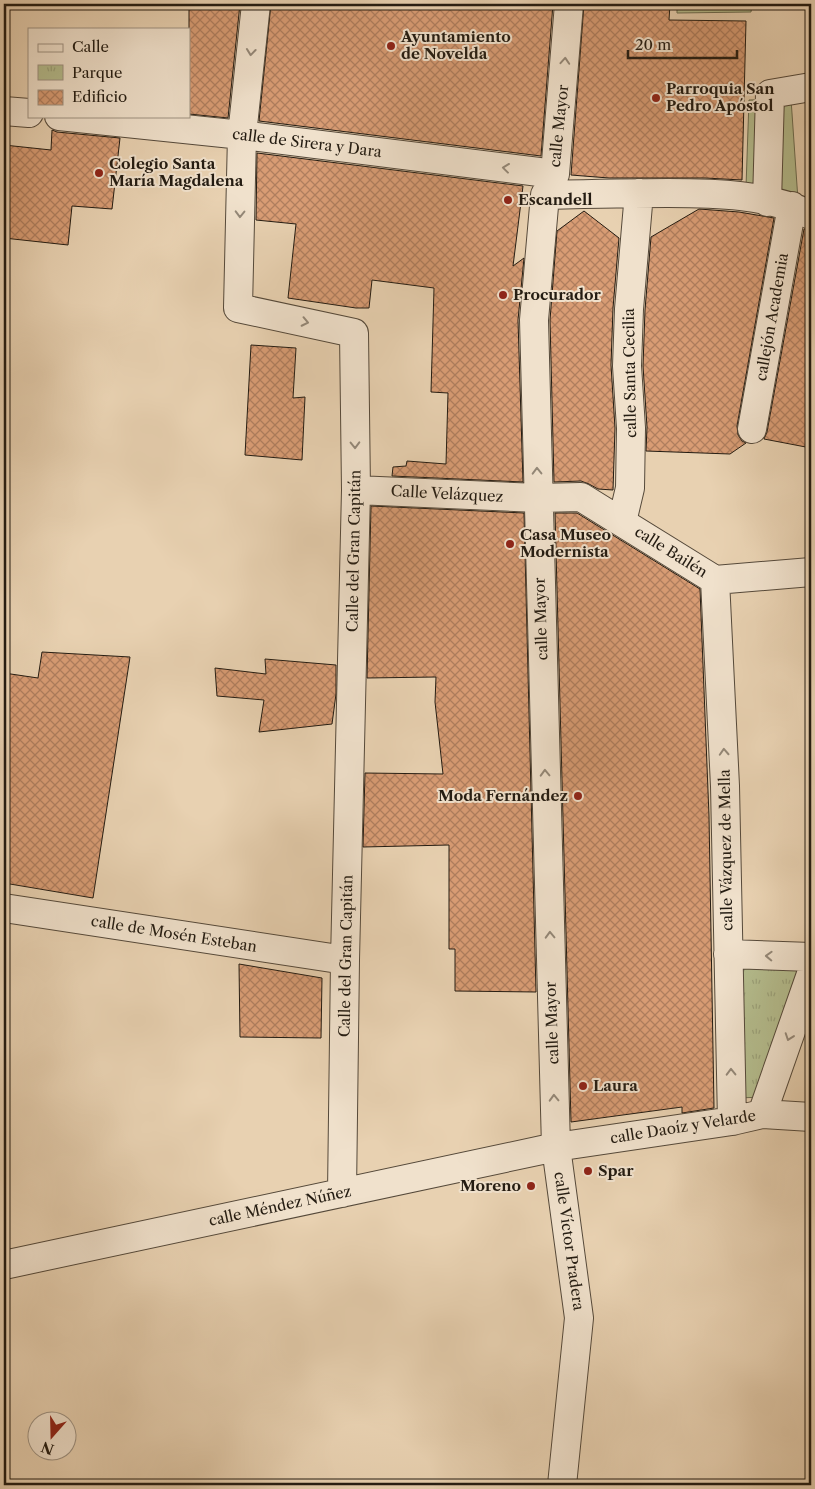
<svg xmlns="http://www.w3.org/2000/svg" width="815" height="1489" viewBox="0 0 815 1489" font-family="'Libre Caslon Text',serif">
<defs>
<pattern id="park-tufts" width="24" height="20" patternUnits="userSpaceOnUse" patternTransform="scale(1.25)"><rect width="24" height="20" fill="#b4bc8d"/><path d="M3 7l-1-3M5 7V3M7 7l1-3M15 17l-1-3M17 17v-4M19 17l1-3" fill="none" stroke="#9ba179"/></pattern>
<pattern id="building-cross-hatch" width="8" height="8" patternUnits="userSpaceOnUse" patternTransform="scale(1.25)"><rect width="8" height="8" fill="#d89c74"/><path d="M0 0l8 8M0 8l8-8" fill="none" stroke="#af7e5e"/></pattern>
</defs>
<rect width="100%" height="100%" fill="#e8d1b1"/>
<filter id="stains"><feTurbulence type="fractalNoise" baseFrequency=".004" numOctaves="4"/><feColorMatrix values="0 0 0 0 .2 0 0 0 0 .09 0 0 0 0 .02 0 0 0 .5 -.17"/></filter>
<radialGradient id="worn" r=".72"><stop offset=".6" stop-color="#630" stop-opacity="0"/><stop offset="1" stop-color="#630" stop-opacity=".3"/></radialGradient>
<path fill="#b4bc8d" stroke="#6c6c50" d="M791,99L798,200L746,187L749,100Z"/>
<path fill="url(#park-tufts)" stroke="#6c6c50" d="M677,4H752L751,12L677,13Z
M734,965L806,967L765,1097L737,1098Z"/>
<path fill="url(#building-cross-hatch)" stroke="#241c12" d="M189,4H240L228,118L189,114Z
M271,4H553L541,156L259,121Z
M584,4H670L669,20L746,21L742,180L705,178H609L571,175Z
M52,130L57,132L120,138L112,209L72,206L68,245L4,238V145L51,150Z
M257,153L523,186L513,266L524,258L518,320L523,482L392,476L393,467L406,466L407,461L446,464L448,393L431,392L434,288L372,280L369,308H356L288,298L296,224L256,220Z
M699,209L739,212L774,218L737,426L738,435L742,441L746,443L730,454L646,451L647,427L643,366L645,310L651,237Z
M584,211L619,238L613,308L611,365L615,428L613,490L598,489L589,484L581,481L554,482L550,320L557,231Z
M804,229L811,230V448L764,439L767,432Z
M251,345L296,348L293,398L305,397L302,460L245,455Z
M371,506L524,513L536,992L455,991V949H449V845L363,847L365,773L443,774L435,702L436,677L367,678Z
M555,513H577L700,589L709,816L714,1108L682,1113V1107L571,1122Z
M42,652L130,657L93,898L4,883V673L38,678Z
M265,659L336,665V694L332,724L259,732L264,700L217,696L215,668L266,674Z
M239,964L322,978L321,1038L240,1037Z"/>
<g fill="none" stroke-linecap="round" stroke-linejoin="round">
<defs>
<path id="minor" d="M256,4L242,135L238,308L354,333L356,490L345,960L342,1193
M4,111L29,113
M59,116L242,135L555,174
M545,195C586,194 627,193 668,193C716,193 767,194 811,215
M767,202L770,94L811,87
M752,429L792,206
M356,490L538,498L581,497L715,580L811,572
M622,522L630,488L631,428L627,366L629,309L639,193
M715,580L725,786L732,1121
M4,908L345,960
M728,954L811,957
M762,1114L811,974
M4,1265L556,1147L732,1121L762,1114L811,1117
M562,1485L579,1318L556,1147L534,320L545,195L555,174L569,4"/>
</defs>
<use href="#minor" stroke="#55493a" stroke-width="30"/>
<use href="#minor" stroke="#f0e1cc" stroke-width="28"/>
</g>
<defs><path id="oneway-chevron" d="M-2-3.5L2.5 0L-2 3.5" fill="none" stroke-width="1.6" stroke-linecap="round" stroke-linejoin="round" transform="scale(1.25)"/></defs>
<g stroke="#948878">
<use href="#oneway-chevron" transform="translate(251 52) rotate(96)"/>
<use href="#oneway-chevron" transform="translate(565 61) rotate(-86)"/>
<use href="#oneway-chevron" transform="translate(506 168) rotate(-173)"/>
<use href="#oneway-chevron" transform="translate(240 214) rotate(91)"/>
<use href="#oneway-chevron" transform="translate(305 322) rotate(12)"/>
<use href="#oneway-chevron" transform="translate(355 445) rotate(89)"/>
<use href="#oneway-chevron" transform="translate(537 471) rotate(-91)"/>
<use href="#oneway-chevron" transform="translate(724 752) rotate(-93)"/>
<use href="#oneway-chevron" transform="translate(545 773) rotate(-92)"/>
<use href="#oneway-chevron" transform="translate(550 935) rotate(-92)"/>
<use href="#oneway-chevron" transform="translate(769 956) rotate(-178)"/>
<use href="#oneway-chevron" transform="translate(789 1037) rotate(109)"/>
<use href="#oneway-chevron" transform="translate(731 1072) rotate(-91)"/>
<use href="#oneway-chevron" transform="translate(554 1098) rotate(-92)"/>
</g>
<g fill="#8f2418" stroke="#f0e1cc" stroke-width="2">
<circle cx="391" cy="46" r="5"/>
<circle cx="656" cy="98" r="5"/>
<circle cx="99" cy="173" r="5"/>
<circle cx="508" cy="200" r="5"/>
<circle cx="503" cy="295" r="5"/>
<circle cx="510" cy="544" r="5"/>
<circle cx="578" cy="796" r="5"/>
<circle cx="583" cy="1086" r="5"/>
<circle cx="588" cy="1171" r="5"/>
<circle cx="531" cy="1186" r="5"/>
</g>
<g text-anchor="middle" stroke-width="4" stroke-linejoin="round" paint-order="stroke">
<g font-size="15" font-weight="bold" fill="#241c12" stroke="#f0e1cc" text-anchor="start">
<text x="401" y="42">Ayuntamiento<tspan x="401" dy="17">de Novelda</tspan></text>
<text x="666" y="94">Parroquia San<tspan x="666" dy="17">Pedro Apóstol</tspan></text>
<text x="109" y="169">Colegio Santa<tspan x="109" dy="17">María Magdalena</tspan></text>
<text x="518" y="205">Escandell</text>
<text x="513" y="300">Procurador</text>
<text x="520" y="540">Casa Museo<tspan x="520" dy="17">Modernista</tspan></text>
<text x="568" y="801" text-anchor="end">Moda Fernández</text>
<text x="593" y="1091">Laura</text>
<text x="598" y="1176">Spar</text>
<text x="521" y="1191" text-anchor="end">Moreno</text>
</g>
<g font-size="15" fill="#241c12" stroke="#f0e1cc">
<text transform="translate(559 126) rotate(-84)" y="5">calle Mayor</text>
<text transform="translate(307 143) rotate(7)" y="5">calle de Sirera y Dara</text>
<text transform="translate(772 317) rotate(-80)" y="5">callejón Academia</text>
<text transform="translate(630 373) rotate(-91)" y="5">calle Santa Cecilia</text>
<text transform="translate(447 494) rotate(3)" y="5">Calle Velázquez</text>
<text transform="translate(354 551) rotate(-89)" y="5">Calle del Gran Capitán</text>
<text transform="translate(671 552) rotate(32)" y="5">calle Bailén</text>
<text transform="translate(541 619) rotate(-92)" y="5">calle Mayor</text>
<text transform="translate(726 850) rotate(-91)" y="5">calle Vázquez de Mella</text>
<text transform="translate(174 934) rotate(9)" y="5">calle de Mosén Esteban</text>
<text transform="translate(346 956) rotate(-89)" y="5">Calle del Gran Capitán</text>
<text transform="translate(552 1023) rotate(-92)" y="5">calle Mayor</text>
<text transform="translate(683 1127) rotate(-9)" y="5">calle Daoíz y Velarde</text>
<text transform="translate(280 1206) rotate(-12)" y="5">calle Méndez Núñez</text>
<text transform="translate(569 1241) rotate(82)" y="5">calle Víctor Pradera</text>
</g>
</g>
<rect width="815" height="1489" fill="none" stroke="#e8d1b1" stroke-width="20"/>
<rect x="5" y="5" width="805" height="1479" fill="none" stroke="#241c12" stroke-width="2.5"/>
<rect x="10" y="10" width="795" height="1469" fill="none" stroke="#241c12"/>
<rect x="28" y="28" width="162" height="90" fill="#f0e1cc" stroke="#9e9282"/>
<rect x="38" y="44" width="25" height="8" fill="#f0e1cc" stroke="#9e9282"/>
<text x="72" y="52" font-size="15" fill="#241c12">Calle</text>
<rect x="38" y="65" width="25" height="15" fill="url(#park-tufts)" stroke="#9e9282"/>
<text x="72" y="78" font-size="15" fill="#241c12">Parque</text>
<rect x="38" y="90" width="25" height="15" fill="url(#building-cross-hatch)" stroke="#9e9282"/>
<text x="72" y="102" font-size="15" fill="#241c12">Edificio</text>
<g transform="translate(52 1436) rotate(200)"><circle r="24" fill="#f0e1cc" stroke="#9e9282"/>
<path d="M0-4L9 19L0 12L-9 19Z" fill="#8f2418"/>
<text y="-8" font-size="14" font-weight="bold" text-anchor="middle" fill="#241c12">N</text>
</g>
<path d="M628 50v8h109v-8" fill="none" stroke="#241c12" stroke-width="2.5"/>
<text x="635" y="50" font-size="15" fill="#241c12" stroke="#f0e1cc" stroke-width="4" paint-order="stroke">20 m</text>
<rect width="100%" height="100%" filter="url(#stains)"/>
<rect width="100%" height="100%" fill="url(#worn)"/>
</svg>
